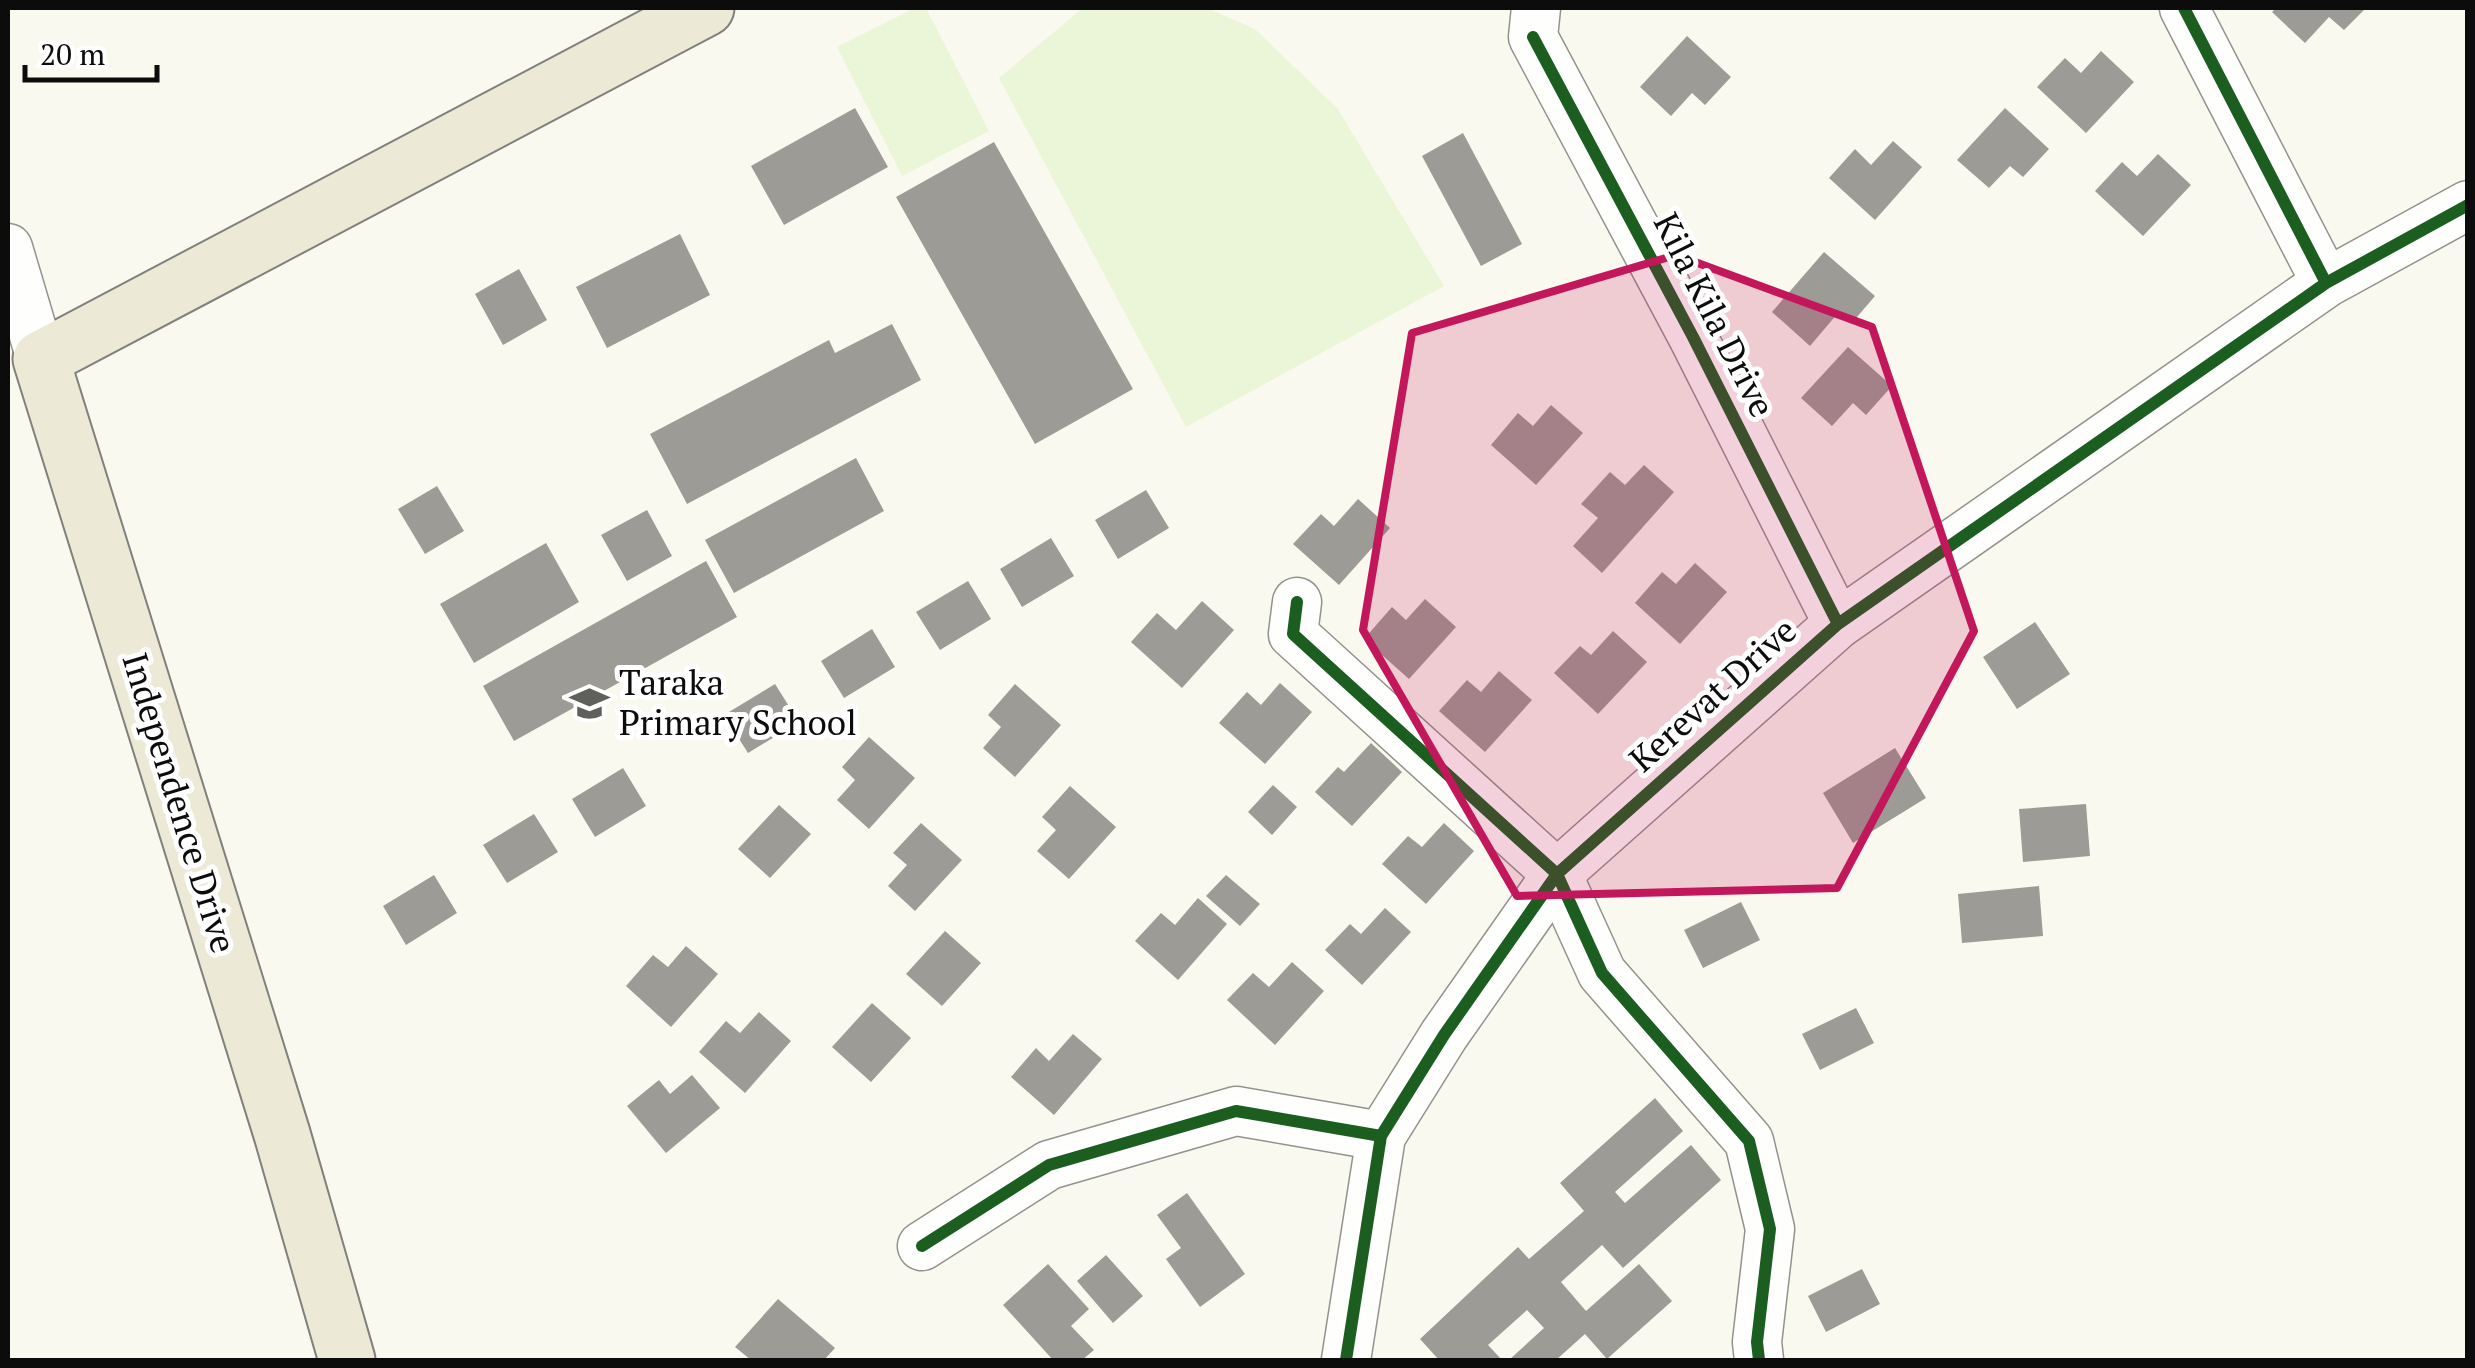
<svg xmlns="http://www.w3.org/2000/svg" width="2475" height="1368" viewBox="0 0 2475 1368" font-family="'PT Serif',serif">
<rect width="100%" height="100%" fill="#faf9ef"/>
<path fill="#ebf5d8" d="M915,8H926L989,131L902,176L837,47Z
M1083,8H1207L1255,29L1338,109L1444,286L1186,427L999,78Z"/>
<path fill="#9d9b95" d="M2276,8H2366L2344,30L2329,17L2305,43L2272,12Z
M1687,36L1731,77L1705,105L1692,93L1671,116L1640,87Z
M2101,51L2134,82L2086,133L2037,87L2065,58L2081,73Z
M855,108L888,167L784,225L751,166Z
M2005,108L2049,149L2023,177L2010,166L1989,188L1957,160Z
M1463,133L1522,244L1481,266L1422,156Z
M1893,141L1922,167L1875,220L1829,178L1855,149L1871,165Z
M994,142L1133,389L1035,444L896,197Z
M2158,154L2191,185L2143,236L2095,191L2122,162L2137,176Z
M680,234L710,295L607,348L576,287Z
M1824,252L1875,296L1851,324L1838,313L1810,346L1772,312Z
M519,269L547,320L503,345L475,294Z
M892,324L921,380L687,504L650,434L829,340L835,353Z
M1848,347L1892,386L1866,415L1853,403L1832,426L1801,398Z
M1551,405L1583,433L1536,485L1491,445L1518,413L1533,426Z
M856,458L884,511L734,593L705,540Z
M1644,465L1674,492L1602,573L1573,546L1598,518L1581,504L1610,472L1625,485Z
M437,486L464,531L425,554L398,509Z
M1146,490L1169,528L1118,559L1095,520Z
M1358,499L1390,528L1339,585L1293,544L1321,514L1334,526Z
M647,510L672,556L627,581L601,535Z
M1051,538L1074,576L1022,607L1000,569Z
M546,543L579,602L474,663L440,604Z
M706,561L737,617L514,741L483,686Z
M1695,563L1727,592L1680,644L1635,603L1662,572L1676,584Z
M968,581L991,619L940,650L916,612Z
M1425,599L1456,627L1409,679L1364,639L1392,607L1406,620Z
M1202,601L1234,630L1182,688L1131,642L1157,613L1176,630Z
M2035,622L2070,674L2017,709L1983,657Z
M872,629L895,667L844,698L821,661Z
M1613,631L1647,662L1598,714L1554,673L1580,646L1591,655Z
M1499,671L1532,700L1485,752L1439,711L1467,680L1481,692Z
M1280,683L1312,712L1265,764L1219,723L1247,692L1261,705Z
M775,684L799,722L748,753L724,715Z
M1015,684L1061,725L1015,777L983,748L1001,727L988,715Z
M869,737L915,778L869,829L837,800L855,780L842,767Z
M1371,743L1402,772L1352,826L1315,792L1338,767L1344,772Z
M1895,748L1926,798L1853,843L1823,793Z
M623,768L646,806L595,837L572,799Z
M1273,785L1297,807L1272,835L1248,812Z
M1070,786L1116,827L1069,879L1037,851L1056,830L1042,817Z
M2086,804L2090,856L2023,862L2019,809Z
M779,805L811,834L770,878L738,849Z
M534,814L558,852L507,883L483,845Z
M921,823L962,860L915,911L888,886L907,865L893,853Z
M1444,823L1474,851L1426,904L1382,864L1408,836L1422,847Z
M434,875L457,913L406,945L383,906Z
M1226,875L1260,904L1240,926L1206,896Z
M2039,886L2043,936L1962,943L1958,894Z
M1198,898L1227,924L1178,980L1135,941L1161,913L1175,925Z
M1741,902L1760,940L1703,968L1684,930Z
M1385,908L1411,932L1362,985L1325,950L1350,924L1361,934Z
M945,931L981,963L942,1006L906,974Z
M686,946L718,974L671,1027L626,986L653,955L668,967Z
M1292,962L1324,991L1275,1045L1227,1000L1253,973L1269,987Z
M872,1003L911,1038L871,1082L832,1047Z
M1856,1008L1874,1043L1820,1070L1802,1034Z
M759,1012L791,1041L745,1093L699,1052L726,1021L740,1033Z
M1073,1034L1102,1059L1054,1115L1011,1077L1036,1048L1049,1061Z
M692,1075L720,1108L666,1153L627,1106L659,1080L670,1094Z
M1655,1098L1683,1131L1615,1192L1625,1203L1691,1145L1721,1180L1623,1268L1602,1245L1561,1282L1586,1311L1639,1264L1672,1301L1607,1359L1585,1334L1556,1360H1509L1544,1328L1527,1310L1488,1345L1502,1360H1439L1420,1339L1518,1247L1529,1259L1584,1211L1560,1183Z
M1187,1193L1245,1274L1200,1307L1166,1259L1181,1248L1157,1215Z
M1106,1255L1143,1296L1113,1323L1077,1281Z
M1048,1264L1089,1309L1071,1326L1094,1350L1082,1360H1053L1003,1305Z
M1862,1269L1880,1304L1826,1332L1808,1296Z
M778,1299L835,1348L824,1360H751L735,1347Z"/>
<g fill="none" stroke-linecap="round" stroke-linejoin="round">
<defs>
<path id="minor" d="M1536,8L1533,37L1693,337L1838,624
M2184,8L2326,283
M8,248L41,359
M1297,602L1293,634L1557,874L1602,973L1749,1141L1770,1229L1757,1342L1759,1360
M922,1246L1049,1165L1236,1111L1381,1136
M1346,1360L1381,1136L1444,1035L1557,874L1838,624L2326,283L2468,205"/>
<path id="major" d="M347,1360L282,1134L41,359L706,8"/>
</defs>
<use href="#minor" stroke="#93938e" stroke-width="51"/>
<use href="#major" stroke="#80807c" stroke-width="59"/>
<use href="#minor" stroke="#fefefd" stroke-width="48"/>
<use href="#major" stroke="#ece9d6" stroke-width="55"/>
<defs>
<path id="cycleway" d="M2184,8L2326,283
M1533,37L1693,337L1838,624
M1297,602L1293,634L1557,874L1602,973L1749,1141L1770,1229L1757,1342L1759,1360
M922,1246L1049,1165L1236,1111L1381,1136
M1346,1360L1381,1136L1444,1035L1557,874L1838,624L2326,283L2468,205"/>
</defs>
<use href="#cycleway" stroke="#fff" stroke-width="19"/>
<use href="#cycleway" stroke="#1b5e20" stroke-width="12"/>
</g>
<path fill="#c2185b" fill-opacity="0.2" stroke="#c2185b" stroke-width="8" stroke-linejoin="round" d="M1676,255L1872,327L1974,631L1837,888L1517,896L1363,630L1412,333Z"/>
<defs>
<symbol id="school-bare" viewBox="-9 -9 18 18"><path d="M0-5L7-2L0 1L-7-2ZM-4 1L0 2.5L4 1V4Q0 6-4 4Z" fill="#5f5f5b" stroke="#fff" stroke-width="2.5" paint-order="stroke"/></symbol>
</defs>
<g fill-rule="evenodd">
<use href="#school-bare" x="562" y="676" width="55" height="55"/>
</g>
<g text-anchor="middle" stroke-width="10" stroke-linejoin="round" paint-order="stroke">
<g font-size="35" fill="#0c0c0c" stroke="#fff">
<text transform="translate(1714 315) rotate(63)" y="12">Kila Kila Drive</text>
<text transform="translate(1713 695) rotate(-42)" y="12">Kerevat Drive</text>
<text transform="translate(179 803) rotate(73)" y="12">Independence Drive</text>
</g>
<g font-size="35" fill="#0c0c0c" stroke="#fff" text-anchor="start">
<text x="619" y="695">Taraka<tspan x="619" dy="40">Primary School</tspan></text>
</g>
</g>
<rect width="2475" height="1368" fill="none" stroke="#0c0c0c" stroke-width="20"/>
<path d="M25 65v15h132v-15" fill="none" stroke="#0c0c0c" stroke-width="5"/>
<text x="40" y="65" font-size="30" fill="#0c0c0c" stroke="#ffffff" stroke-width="8" paint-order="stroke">20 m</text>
</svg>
